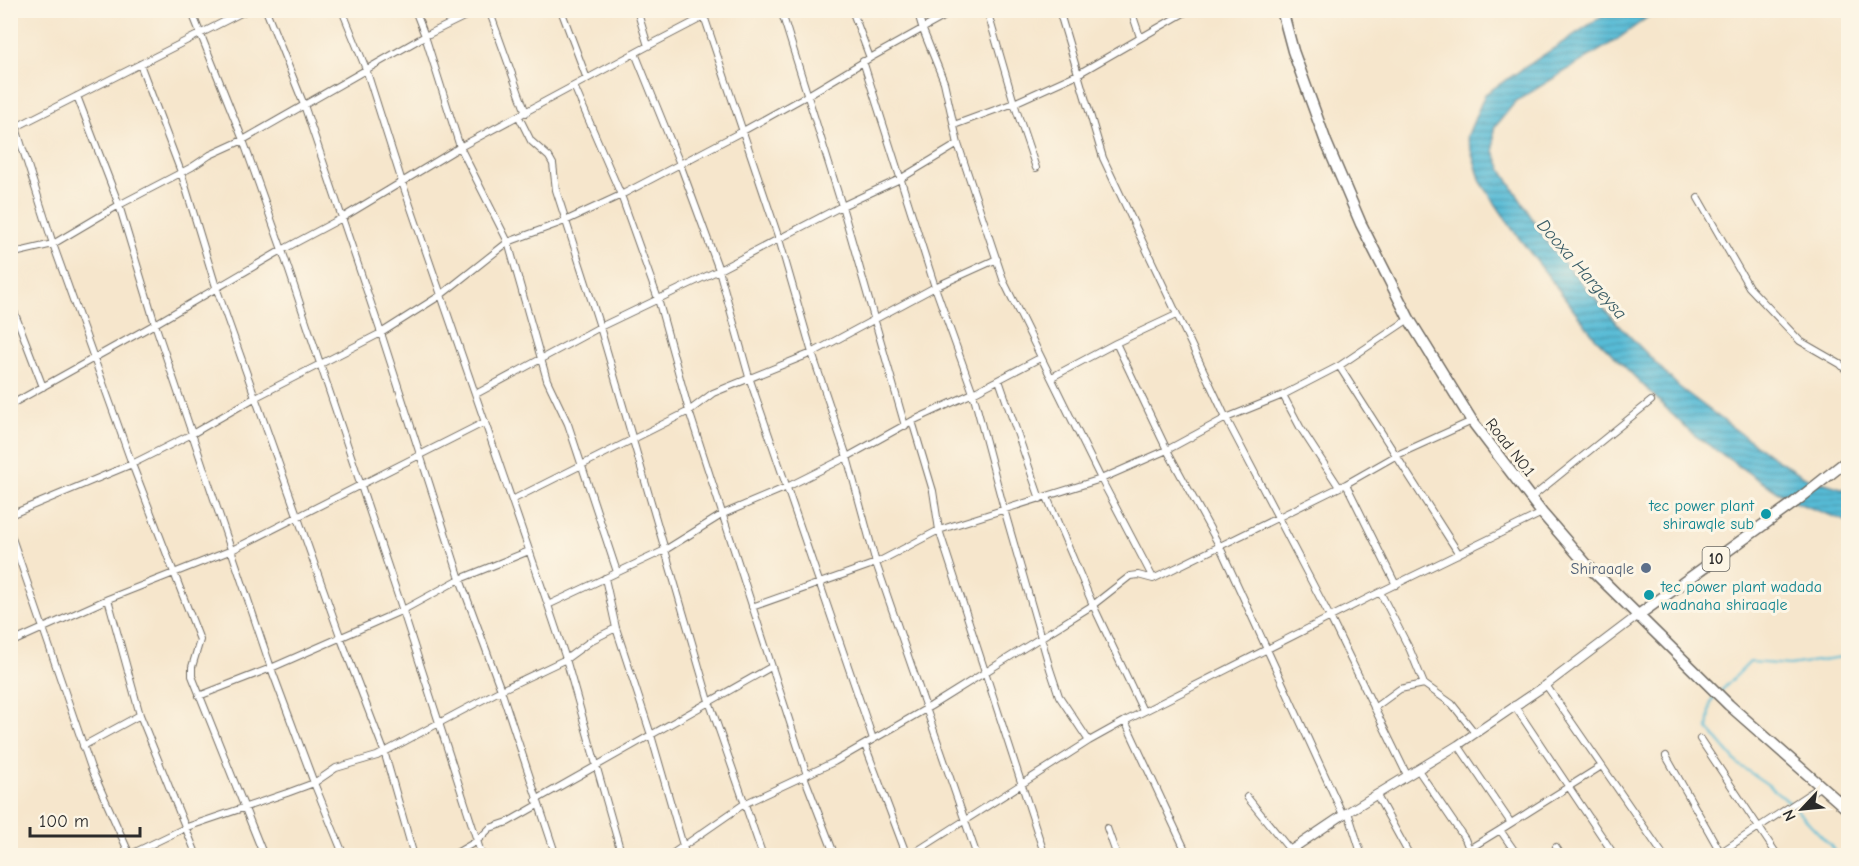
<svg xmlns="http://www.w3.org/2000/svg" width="1859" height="866" viewBox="0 0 1859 866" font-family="'Comic Neue',sans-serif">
<defs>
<pattern id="water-rules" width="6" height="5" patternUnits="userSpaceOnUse" patternTransform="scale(1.5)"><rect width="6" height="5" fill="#57bbd6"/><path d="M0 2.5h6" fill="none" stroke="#4898ae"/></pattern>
</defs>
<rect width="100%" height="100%" fill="#fcf5e5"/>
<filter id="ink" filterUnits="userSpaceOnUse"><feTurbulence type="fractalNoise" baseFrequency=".0167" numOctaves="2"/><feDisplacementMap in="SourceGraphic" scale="12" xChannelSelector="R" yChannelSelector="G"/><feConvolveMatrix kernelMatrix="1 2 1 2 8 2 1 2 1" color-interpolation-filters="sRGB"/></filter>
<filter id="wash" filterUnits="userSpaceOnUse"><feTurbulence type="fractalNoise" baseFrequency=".008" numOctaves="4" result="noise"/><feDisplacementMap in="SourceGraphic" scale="24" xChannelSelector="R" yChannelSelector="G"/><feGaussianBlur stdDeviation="1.35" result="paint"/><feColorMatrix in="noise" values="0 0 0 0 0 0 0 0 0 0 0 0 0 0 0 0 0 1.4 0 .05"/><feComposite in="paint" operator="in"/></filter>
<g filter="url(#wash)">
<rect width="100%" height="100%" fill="#f6e6cc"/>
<path fill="url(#water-rules)" stroke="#417380" stroke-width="1.5" d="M1610,11H1656L1615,41L1516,101L1494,128V151L1503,172L1548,244L1614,320L1679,387L1764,451L1805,477L1848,490V522L1795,502L1759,480L1690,432L1594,336L1513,230L1481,182L1467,137L1485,94Z"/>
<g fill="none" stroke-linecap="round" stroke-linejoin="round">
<path stroke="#57bbd6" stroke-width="2" d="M1720,692L1750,662L1790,665L1848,656
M1716,696L1711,702L1708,729L1739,765L1767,784L1789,802L1831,846L1837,856"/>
</g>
</g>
<g filter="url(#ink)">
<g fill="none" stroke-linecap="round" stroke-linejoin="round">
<defs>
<path id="minor" d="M191,10L243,140L282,250L400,602L482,856
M247,10L22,124L18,126L17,131L53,244L132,464L200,640L192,667V676L264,856
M266,10L304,105L381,333L460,579L501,690L556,856
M342,10L366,69L402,182L548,605L566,659L622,856
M415,10L425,36L460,147L508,242L547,380L568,424L617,572
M489,10L526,113
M561,10L587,79
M637,10L648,46
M702,10L779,239L812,353L847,457L876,563L977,856
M781,10L842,206L905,426
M852,10L870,58
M917,10L923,30L944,82L958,144L1004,282L1101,479L1153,578
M987,10L1014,103L1036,168
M1059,10L1103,158L1226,418L1330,617L1407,775
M1131,10L1140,37
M635,53L680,164L719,270L749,377L873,739
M863,61L935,287L973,393L1004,509L1050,669L1059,696L1089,741
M140,64L181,172L216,287L340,636L384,751L414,856
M574,86L621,195L658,299L689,411L807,775
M77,96L119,205L155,324L271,668L314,783L344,856
M519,117L531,141L549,157L553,164L556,190L600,327L709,701L763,856
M954,125L1014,103L1078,74L1189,10
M1698,198L1749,287L1800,341L1840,364L1848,372
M10,254L53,244L119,205L192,167L210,155L243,140L425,36L478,10
M10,301L43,387
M1116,343L1167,450L1220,547L1343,815
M1339,366L1459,554
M1052,377L1116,343L1176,315
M999,380L1040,499
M476,394L600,327L719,270L842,206L900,179L958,144
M1283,395L1300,427L1339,487
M10,405L155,324L282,250L342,218L460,147L648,46L717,10
M912,421L933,491L939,530L1045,856
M1346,484L1396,585
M1047,497L1093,605L1143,711
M1531,498L1651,401
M512,500L689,411L713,393L812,353L935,287L997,259
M10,515L132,464L192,434L256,397L381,333L441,295L508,242L565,221L621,195L743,131L808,95L870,58L956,10
M10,532L91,768L129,853
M605,578L616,628L651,735L686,856
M1380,592L1410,650L1424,684L1452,704L1475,733
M108,599L140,715L197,856
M548,605L665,550L723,514L787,487L847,457L912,421L973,393L1040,358
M752,607L876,563L939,530L1101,479L1167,450L1226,418L1283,395L1339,366L1409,319
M10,643L108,599L232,550L485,422
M1546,685L1664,856
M199,696L271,668L403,610L460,579L529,551
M1514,705L1615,856
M1374,708L1400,689L1424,684
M1125,721L1188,856
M1700,739L1778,856
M865,745L907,856
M1458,745L1511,823
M83,746L140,715
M1666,756L1722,855
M1418,770L1465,839L1469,849L1458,856
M804,776L835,856
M1376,794L1410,856
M1247,797L1290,850
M536,800L771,667
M1348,812L1362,856
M1107,828L1117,856
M1556,847L1562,856
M1469,849L1500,830
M127,856L187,827L287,793L314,783L336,768L377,756L501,690L566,659L592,640L616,628
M451,856L477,841L490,828L508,822L538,805
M669,856L744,804L834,762L931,706L1093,605L1130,576L1138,575L1153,579L1346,484L1397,455L1472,421
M909,856L1089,741L1125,721L1380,592L1542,513
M1518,856L1500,830L1600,767
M1715,856L1821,786
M1844,856L1848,852"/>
<path id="tertiary" d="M1282,856L1343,815L1458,745L1546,685L1637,616"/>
<path id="trunk" d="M1282,10L1293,51L1326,142L1361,224L1409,319L1472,421L1542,513L1588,566L1729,705L1848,810
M1637,616L1795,502L1848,460"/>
</defs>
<use href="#minor" stroke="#726c63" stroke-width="8"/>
<use href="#tertiary" stroke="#726c63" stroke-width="10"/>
<use href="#trunk" stroke="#726c63" stroke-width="13"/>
<use href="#minor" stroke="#fff" stroke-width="6"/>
<use href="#tertiary" stroke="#fff" stroke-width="8"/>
<use href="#trunk" stroke="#fff" stroke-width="10"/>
</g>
</g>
<g fill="#0f9aa8" stroke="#fcf5e5" stroke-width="2">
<circle cx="1766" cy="514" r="6"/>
<circle cx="1649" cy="595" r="6"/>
</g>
<circle fill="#5c6f8a" stroke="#fcf5e5" stroke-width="2" cx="1646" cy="568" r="6"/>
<g text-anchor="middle" stroke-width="6" stroke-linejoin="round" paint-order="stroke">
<rect fill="#fcf5e5" stroke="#6a6863" stroke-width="1.5" x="1702.5" y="547" width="27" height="24" rx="4.5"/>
<g font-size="15" font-weight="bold" fill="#2b2b2b">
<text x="1716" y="564">10</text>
</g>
<g font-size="16" fill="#2b2b2b" stroke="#fcf5e5">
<text transform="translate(1511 447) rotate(52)" y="6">Road NO.1</text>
</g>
<g font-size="16" fill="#0d838f" stroke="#fcf5e5" text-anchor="end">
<text x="1754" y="511">tec power plant<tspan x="1754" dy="18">shirawqle sub</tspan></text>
<text x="1661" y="592" text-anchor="start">tec power plant wadada<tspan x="1661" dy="18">wadnaha shiraaqle</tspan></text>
</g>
<g font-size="16" fill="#4e5e75" stroke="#fcf5e5" text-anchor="end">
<text x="1634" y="574">Shiraaqle</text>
</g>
<g font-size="18" font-style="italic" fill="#3a5d67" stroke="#fcf5e5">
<text transform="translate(1582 269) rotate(49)" y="6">Dooxa Hargeysa</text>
</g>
</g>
<rect width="1859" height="866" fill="none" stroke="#fcf5e5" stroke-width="36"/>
<g transform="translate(1802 809) rotate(244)" stroke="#fcf5e5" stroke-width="4.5" paint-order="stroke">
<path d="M0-4.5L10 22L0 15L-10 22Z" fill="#2b2b2b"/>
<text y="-9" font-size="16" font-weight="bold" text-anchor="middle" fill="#2b2b2b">N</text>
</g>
<path d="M30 827v9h110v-9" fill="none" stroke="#2b2b2b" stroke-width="3"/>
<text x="39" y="827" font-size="18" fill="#2b2b2b" stroke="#fcf5e5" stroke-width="4.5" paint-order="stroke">100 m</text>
</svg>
